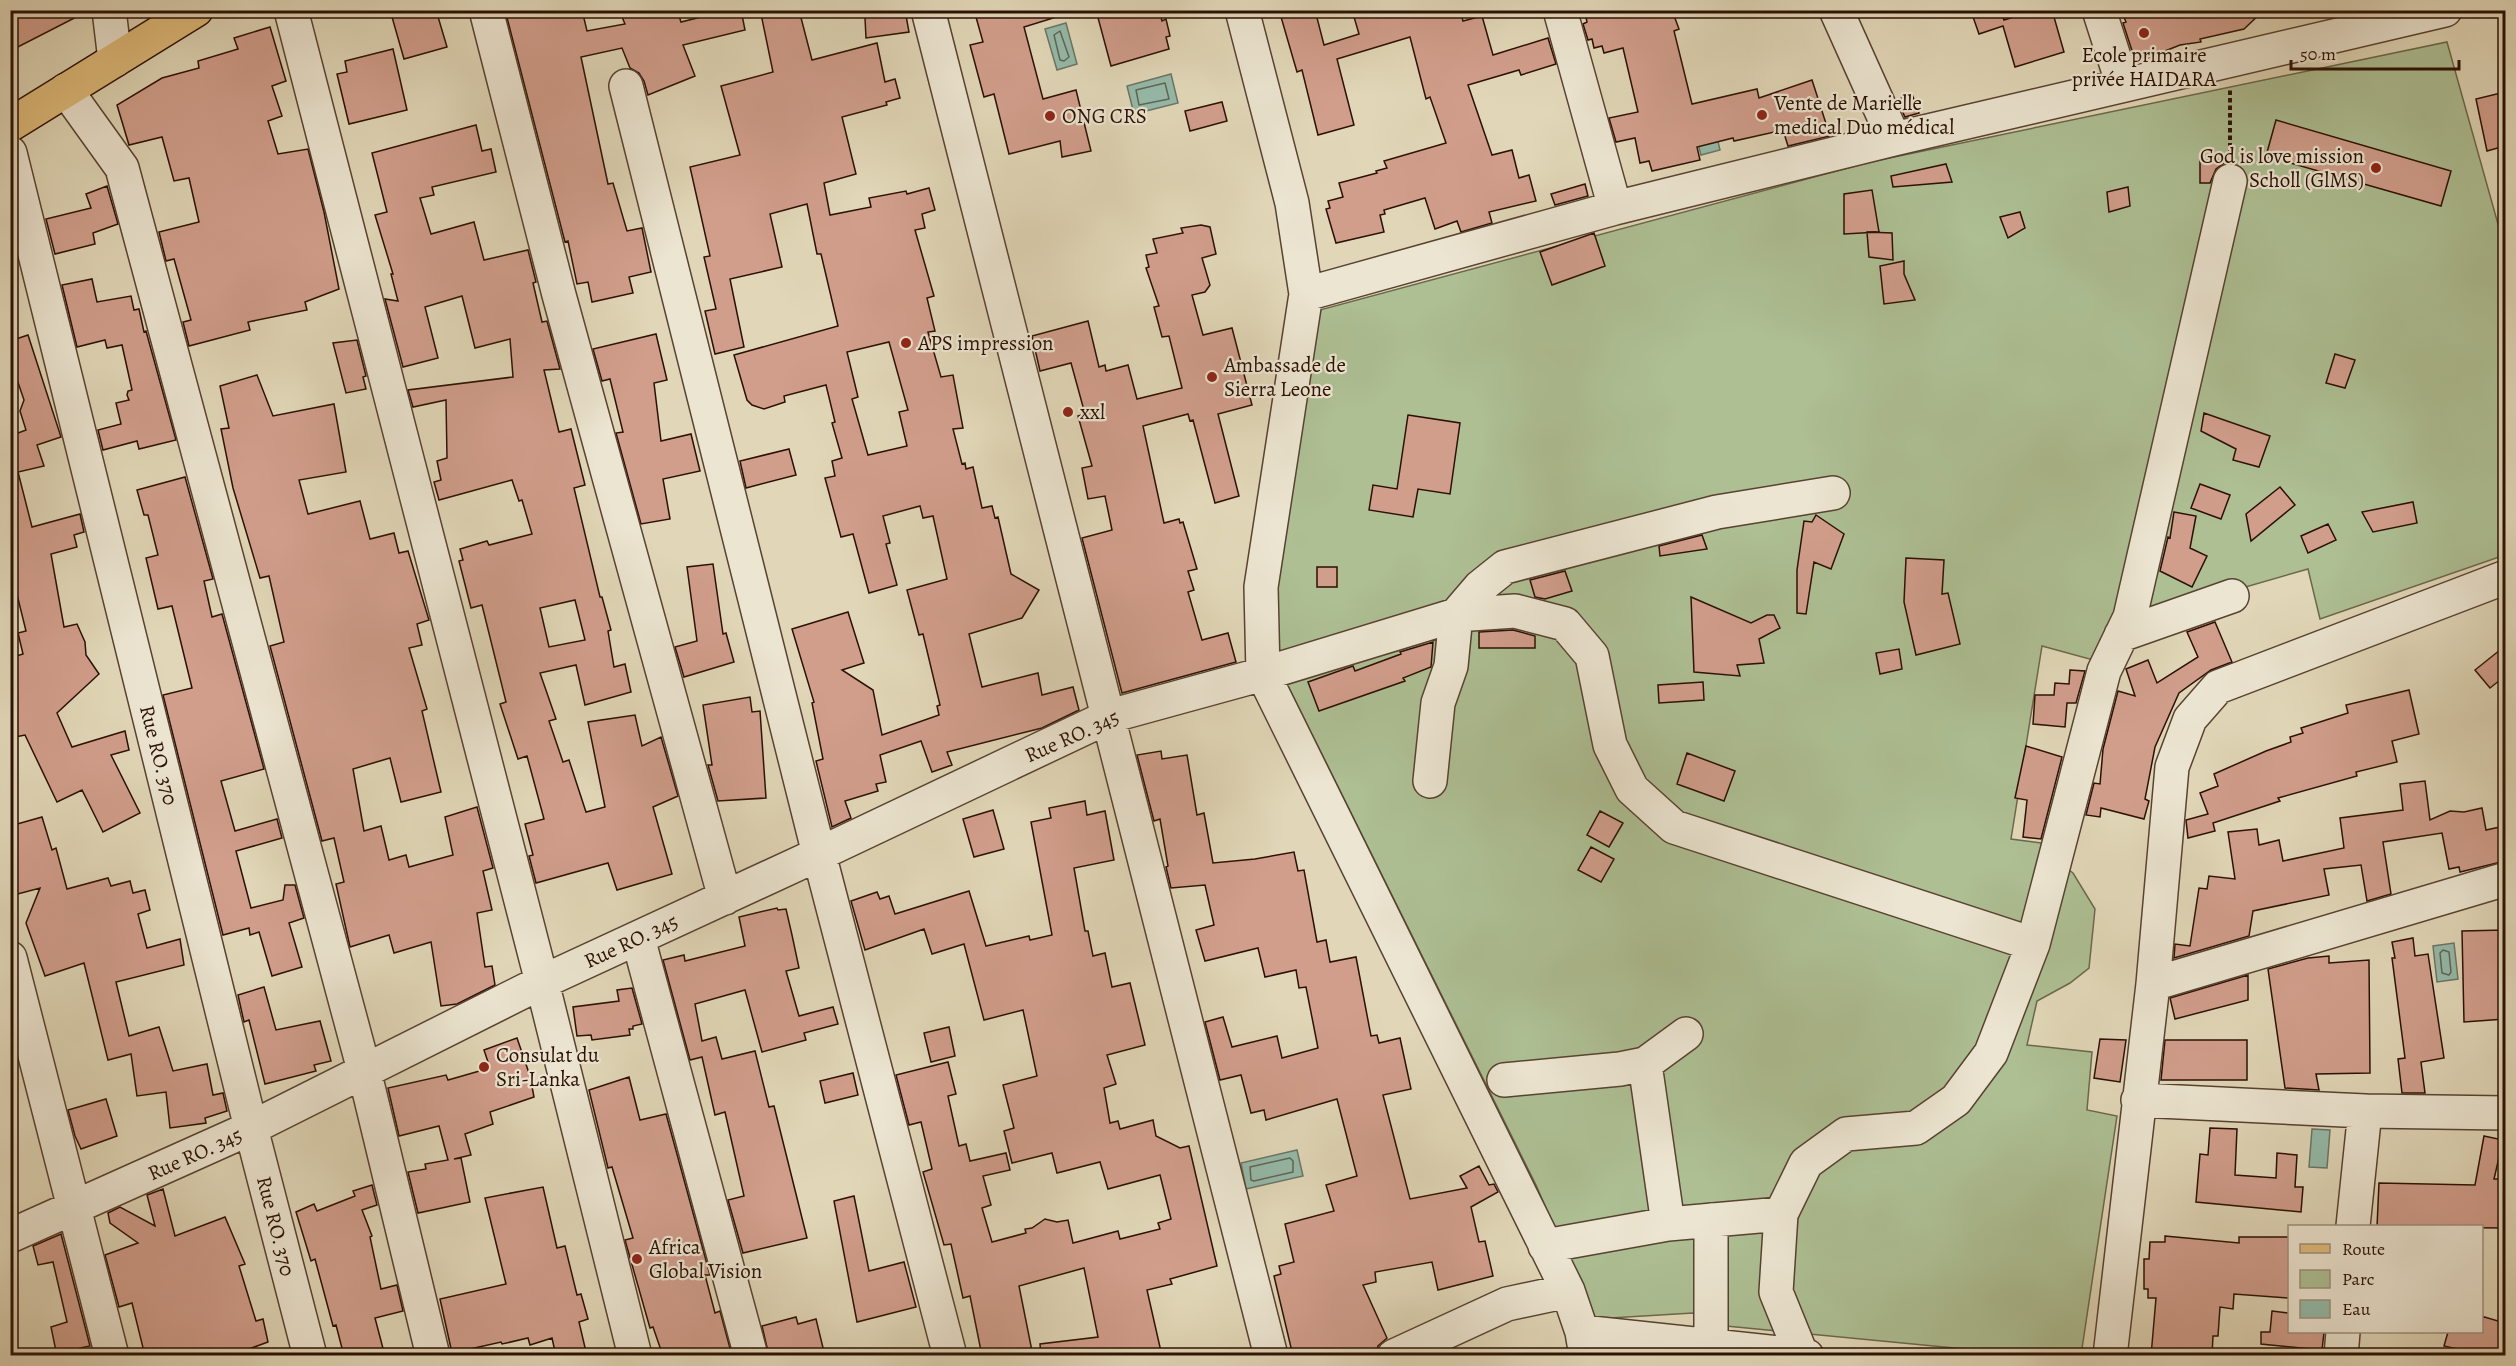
<svg xmlns="http://www.w3.org/2000/svg" width="2516" height="1366" viewBox="0 0 2516 1366" font-family="Alegreya,serif">
<rect width="100%" height="100%" fill="#e1d7b8"/>
<filter id="stains"><feTurbulence type="fractalNoise" baseFrequency=".00333" numOctaves="4"/><feColorMatrix values="0 0 0 0 .2 0 0 0 0 .09 0 0 0 0 .02 0 0 0 .5 -.17"/></filter>
<radialGradient id="worn" r=".72"><stop offset=".6" stop-color="#630" stop-opacity="0"/><stop offset="1" stop-color="#630" stop-opacity=".3"/></radialGradient>
<path fill="#adbf93" stroke="#6c684c" stroke-width="1.5" d="M2447,42L2505,249V555L2320,619L2308,569L2145,616L2115,666L2042,646L2011,839L2071,847L2066,868L2073,873L2095,909L2089,968L2070,983L2037,1001L2027,1045L2092,1052L2087,1110L2117,1116L2081,1355H2027L1726,1326L1693,1313L1594,1319L1536,1185L1277,664L1276,586L1316,311L1870,162Z"/>
<path fill="#95baa9" stroke="#6b7667" stroke-width="1.5" d="M1066,23L1077,64L1057,70L1045,29Z
M1171,74L1178,103L1134,114L1127,86Z
M1711,111L1720,150L1701,155L1691,116Z
M2454,943L2458,979L2437,982L2433,946Z
M2312,1129L2330,1130L2327,1168L2309,1167Z
M1297,1150L1303,1176L1246,1189L1241,1163Z"/>
<g fill="none" stroke-linecap="round" stroke-linejoin="round">
<path stroke="#606556" stroke-width="1.5" d="M1060,31L1069,57L1064,61L1060,60L1054,35Z
M1165,83L1169,99L1139,105L1136,90Z
M2443,950L2449,952L2451,972L2449,975L2442,973L2440,953Z
M1290,1158L1293,1161V1172L1254,1181L1251,1180L1250,1167Z"/>
</g>
<path fill="#d19e8c" stroke="#2b1004" stroke-width="1.5" fill-rule="evenodd" d="M10,10H90L10,51Z
M390,10H436L447,47L404,59Z
M505,10H547L548,16L568,10H582L587,31L625,24L619,10H677L681,22L729,10H741L745,30L683,45L695,76L648,95L644,81L639,73L630,68L622,48L581,57L608,184L613,183L627,231L642,228L651,272L629,277L633,293L592,302L588,282L577,284L568,241L565,242Z
M776,10H799L812,60L877,43L885,82L895,79L900,98L886,102L887,105L842,117L856,174L824,183L830,215L871,207L869,198L906,191L907,194L929,188L935,210L922,214L925,228L915,230L934,296L927,298L935,331L928,332L941,377L953,375L963,428L953,429L962,464L965,463L966,469L973,467L982,508L992,506L995,518L998,517L1011,574L1039,590L1022,618L969,634L982,687L1038,673L1042,695L1073,687L1079,710L1042,728L947,752L952,765L932,772L921,741L880,755L886,782L876,784L878,791L845,801L851,818L832,827L816,761L823,759L812,703L814,702L792,629L848,612L864,663L842,670L873,690L882,735L939,715L937,706L940,705L923,634L919,635L907,590L947,579L933,516L923,518L920,506L883,516L890,543L886,544L897,585L869,593L853,534L841,537L825,478L835,476L832,461L842,458L832,423L835,422L826,385L784,396L785,402L764,409L752,405L747,400L734,355L838,326L821,254H817L807,204L770,214L782,267L730,279L744,347L715,354L705,311L716,309L704,257L710,256L690,167L740,155L721,86L773,72L761,14ZM889,342L908,410L899,412L907,446L868,455L852,399L858,397L847,352Z
M889,10H905L909,32L866,38L865,18Z
M974,10H1063V15L1024,27L1043,99L1076,90L1091,151L1062,157L1060,141L1009,154L994,94L984,97L970,45L983,42Z
M1109,10H1159L1162,21L1166,19L1170,36L1166,37L1169,49L1111,66L1097,14Z
M1279,10H1315L1324,45L1359,34L1352,10H1460L1463,21L1482,16L1493,55L1548,38L1556,64L1521,75L1519,70L1468,85L1492,155L1512,150L1519,178L1529,175L1536,201L1489,212L1492,223L1461,232L1457,221L1435,229L1425,198L1384,210L1385,214L1380,215L1384,232L1336,243L1326,209L1330,208L1328,201L1343,197L1339,183L1377,173L1376,171L1387,168L1384,161L1446,143L1430,97L1426,99L1410,37L1337,59L1354,125L1318,135L1302,70L1297,72Z
M1595,10H1672L1679,29L1674,31L1692,104L1757,89L1759,98L1812,80L1830,136L1788,146L1783,130L1734,141L1733,138L1697,147L1700,160L1652,171L1649,161L1640,163L1635,138L1616,142L1609,118L1638,112L1623,48L1604,53L1602,46L1594,48L1592,39L1588,40L1583,24L1587,22L1585,13Z
M1983,10H2001L2004,20L2036,10H2052L2064,52L2015,67L2003,26L1979,34L1972,14Z
M2121,10H2264L2244,29L2200,39L2201,42L2180,45L2140,61L2139,58L2135,60L2123,23L2126,22Z
M270,27L286,81L272,86L282,116L268,121L278,154L308,149L324,212L339,289L305,302L307,310L248,322L250,330L189,346L183,322L191,320L174,259L166,261L159,232L199,222L189,178L174,181L162,137L129,145L117,105L162,78L199,68L198,61L238,49L234,38Z
M393,49L407,110L349,124L337,74L347,72L345,61Z
M2505,92V146L2487,151L2476,99Z
M1912,94L1919,113L1905,117L1897,100Z
M1222,102L1227,121L1190,131L1185,111Z
M2276,120L2451,171L2441,206L2266,156Z
M476,125L482,151L491,149L496,172L432,187L434,195L420,198L431,234L474,222L484,260L528,250L536,282L533,283L542,322L547,321L560,369L544,370L559,432L571,429L585,485L574,488L600,597H602L611,630L608,631L614,667L625,664L631,692L585,705L576,665L540,673L556,719L549,721L563,762L569,760L586,812L605,807L588,722L635,715L642,746L661,737L678,796L653,807L672,874L617,890L608,863L536,883L529,856L533,855L525,824L544,819L527,756L518,759L500,704L506,702L482,605L471,608L459,561L463,560L460,549L487,541L489,545L532,534L522,500L519,501L512,480L439,500L434,482L441,480L437,461L447,458L446,400L413,407L408,390L513,377L510,339L475,348L462,296L425,307L438,358L403,367L385,299L398,301L391,274H393L375,215L387,212L372,153ZM575,600L585,640L549,647L540,608Z
M2200,159L2224,160V163L2216,169L2210,183H2200Z
M1946,164L1952,182L1893,187L1891,176Z
M1585,184L1588,196L1555,205L1551,194Z
M107,186L118,224L93,233L95,244L55,254L46,219L91,208L86,194Z
M2128,187L2130,206L2109,212L2107,192Z
M1872,190L1879,232L1844,234V194Z
M2020,212L2025,228L2008,238L2000,217Z
M1201,225L1210,227L1216,254L1202,258L1210,285L1205,292L1192,295L1203,335L1232,328L1252,405L1218,414L1239,496L1215,503L1193,420L1190,421L1188,414L1143,426L1164,523L1179,519L1180,523L1183,522L1197,569L1188,571L1194,590L1188,592L1202,640L1228,633L1236,662L1122,693L1082,538L1112,530L1105,496L1088,499L1082,468L1092,466L1078,416L1085,414L1071,363L1040,371L1032,336L1088,321L1099,367L1105,365L1106,371L1128,365L1137,399L1182,388L1169,336L1162,337L1154,307L1159,306L1146,268L1149,267L1146,255L1157,253L1153,239L1183,233L1181,228Z
M1867,232L1892,233L1893,260L1869,257Z
M1594,233L1605,266L1552,285L1540,252Z
M1904,261V274L1915,300L1884,304L1880,266Z
M92,279L97,302L131,296L134,310L139,309L144,332L146,331L176,440L139,449L137,441L103,450L98,430L121,424L116,403L129,400L127,395L128,391L132,390L122,345L107,348L105,340L77,347L62,285Z
M656,334L667,380L654,383L661,441L691,434L700,471L663,479L670,519L641,524L616,433L623,432L610,379L602,381L593,349Z
M28,335L61,437L37,445L44,466L18,472L32,527L80,514L84,532L74,535L77,547L51,554L64,627L77,624L85,642L86,655L99,674L57,713L72,747L125,731L129,750L111,755L140,813L103,832L82,790L57,802L25,735L10,738V658L23,654L18,633L26,631L10,566V436L26,430L20,411L24,400L10,359V341Z
M357,340L366,376L363,377L366,389L346,393L333,343Z
M2335,354L2355,360L2345,388L2326,383Z
M257,375L273,416L334,404L346,472L299,480L308,514L360,501L370,539L394,533L399,553L408,551L429,620L417,624L422,645L409,648L427,709L422,711L441,792L401,802L390,758L353,769L364,831L381,826L389,860L406,855L409,867L453,855L445,817L477,807L493,868L483,871L492,910L477,913L485,967L492,966L495,985L457,1004L441,1006L431,942L394,953L389,935L350,947L336,884L344,882L334,838L322,841L270,646L284,642L269,576L260,578L233,488L221,429L229,428L220,386Z
M2204,413L2270,436L2259,467L2233,460L2236,449L2201,431Z
M1408,415L1460,423L1450,494L1418,489L1413,517L1369,510L1373,485L1397,489Z
M789,449L796,475L746,488L740,461Z
M185,477L213,579L204,581L212,617L222,614L264,769L221,781L235,831L277,819L282,838L236,851L251,908L283,900L285,885H295L304,918L289,923L302,967L272,976L259,932L250,935L249,928L223,935L163,695L192,688L172,606L158,609L146,558L158,555L148,515H144L137,490Z
M2200,484L2230,495L2221,519L2191,508Z
M2280,487L2295,505L2251,541L2246,514Z
M2413,502L2417,523L2373,532L2362,512Z
M2174,512L2196,516L2190,548L2207,556L2192,587L2160,571L2168,537L2170,538Z
M1816,515L1844,534L1831,569L1814,562L1806,614L1797,613V570L1804,521L1812,522Z
M2328,524L2336,540L2308,553L2301,536Z
M1702,535L1707,549L1660,556L1659,546Z
M1906,558L1944,560L1942,594L1948,593L1960,644L1916,655L1904,602Z
M713,564L723,634L726,633L734,662L684,677L675,647L697,641L687,567Z
M1317,567H1337V587H1317Z
M1565,571L1572,591L1545,599L1535,597L1530,580Z
M1691,597L1751,623L1767,615H1774L1780,628L1759,639L1764,663L1737,665L1740,676L1694,672Z
M2215,622L2232,662L2211,670L2179,693L2155,747L2145,799L2149,801L2144,819L2101,808L2100,817L2086,815L2094,783L2100,784L2103,749L2118,691L2135,696L2126,669L2148,660L2157,683L2198,657L2187,632Z
M1513,630L1535,636V648H1479V632Z
M1433,642L1431,667L1403,678L1405,681L1319,711L1308,682L1353,666L1355,671L1401,654L1400,652Z
M2505,646V676L2490,688L2475,670Z
M1899,649L1902,669L1880,674L1876,653Z
M2070,670L2085,671L2076,703H2067L2065,727L2033,724L2035,695H2054L2055,683L2069,684Z
M1703,682L1704,700L1659,703L1658,685Z
M2409,690L2419,734L2392,741L2397,762L2356,772L2357,776L2278,798L2280,801L2213,823L2215,831L2188,838L2186,820L2208,814L2200,793L2218,786L2214,774L2266,751L2291,742L2290,737L2303,733L2301,728L2348,713L2346,705Z
M750,697L752,712L760,711L766,798L718,801L708,765H712L703,705Z
M2026,746L2062,757L2041,839L2023,837L2027,800L2015,798Z
M1161,751L1162,759L1187,755L1197,815L1204,813L1213,863L1255,859L1294,852L1298,871L1304,870L1317,942L1326,940L1330,962L1356,957L1371,1036L1377,1035L1379,1043L1400,1038L1411,1089L1383,1095L1410,1199L1467,1188L1460,1176L1479,1166L1489,1185L1494,1184L1498,1192L1471,1207L1479,1242L1485,1241L1493,1276L1438,1290L1432,1262L1375,1272L1376,1282L1363,1285L1387,1338L1378,1346L1375,1356H1293L1274,1276L1281,1274L1279,1266L1294,1262L1285,1224L1334,1211L1326,1185L1357,1176L1337,1099L1266,1120L1264,1110L1251,1113L1241,1075L1220,1080L1205,1022L1223,1017L1232,1047L1277,1036L1282,1058L1318,1048L1306,987L1299,988L1296,970L1265,977L1258,948L1205,961L1196,930L1214,925L1205,885L1171,888L1166,867L1168,866L1160,819L1154,821L1137,755Z
M1687,753L1735,771L1724,801L1677,784Z
M2425,781L2430,820L2450,811L2464,812L2482,808L2486,830L2500,827L2505,861L2460,872L2459,867L2449,869L2442,833L2383,842L2391,894L2367,901L2361,865L2324,869L2329,895L2253,911L2249,936L2174,958L2175,944L2190,946L2199,888L2207,889L2209,876L2235,879L2228,832L2257,829L2259,845L2279,840L2283,861L2344,848L2340,818L2403,810L2400,784Z
M1085,801L1087,815L1105,811L1114,860L1074,868L1085,931H1088L1093,956L1105,953L1112,987L1130,983L1145,1045L1107,1055L1116,1084L1104,1088L1110,1123L1118,1121L1120,1129L1153,1120L1156,1136L1180,1148L1189,1146L1217,1266L1170,1279L1172,1284L1147,1290L1162,1356H1041L1040,1344L1098,1337L1084,1268L1019,1286L1033,1356H982L970,1296L963,1298L951,1244L944,1245L923,1172L932,1169L921,1122L909,1125L896,1075L948,1062L956,1094L948,1096L959,1146L966,1144L970,1161L1006,1153L1010,1170L983,1176L991,1205L982,1208L992,1242L1026,1233L1025,1229L1032,1228L1045,1219L1057,1222L1068,1220L1073,1243L1118,1231L1120,1239L1160,1229L1158,1223L1171,1219L1160,1175L1108,1189L1100,1162L1057,1173L1052,1153L1012,1163L1004,1131L1014,1128L1003,1085L1037,1076L1023,1010L984,1020L964,944L932,954L924,929L865,950L851,901L877,892L880,899L889,896L895,914L969,891L986,946L1029,936L1030,940L1052,935L1031,822L1051,818L1049,808Z
M993,810L1004,849L974,857L963,819Z
M1600,811L1623,823L1609,847L1587,835Z
M42,817L52,850L56,848L67,889L108,878L111,886L130,881L133,893L145,890L150,910L138,914L147,948L180,939L184,965L116,982L129,1036L159,1027L173,1071L207,1064L213,1095L223,1093L227,1111L205,1118L206,1123L170,1128L166,1092L137,1096L131,1054L108,1060L84,963L45,976L26,923L40,888L10,896V826Z
M1591,847L1614,859L1601,882L1578,870Z
M777,908L778,910L786,909L792,935L799,968L786,971L799,1016L833,1007L838,1024L804,1033L806,1040L762,1052L745,990L695,1004L702,1041L716,1037L722,1059L755,1051L769,1107L774,1106L807,1238L743,1253L728,1200L744,1196L725,1112L715,1115L702,1057L690,1060L663,960L684,955L685,961L745,946L739,917Z
M2504,930L2505,1019L2464,1022L2462,931Z
M2413,938L2415,956L2428,954L2444,1058L2421,1062L2425,1093H2402L2398,1059L2405,1058L2392,958H2395L2392,942Z
M2329,956V963L2369,960L2370,1073L2316,1074L2319,1090L2285,1088L2268,969L2308,958Z
M2248,975V1000L2175,1019L2170,998Z
M264,987L276,1030L320,1021L331,1061L314,1065L316,1071L265,1084L249,1020L244,1022L238,995Z
M632,988L642,1024L633,1026V1029H629L630,1035L592,1040L591,1035L577,1036L573,1007L619,1001L617,990Z
M949,1027L955,1056L931,1062L924,1033Z
M517,1038L530,1076L534,1097L490,1112L493,1124L465,1134L471,1155L454,1159L461,1158L470,1202L418,1213L408,1172L426,1169L425,1164L448,1160L439,1126L399,1136L388,1088L446,1075L448,1080L490,1068L484,1050Z
M2100,1039L2126,1040L2120,1082L2094,1078Z
M2165,1040H2247V1080H2161Z
M853,1073L858,1095L825,1103L820,1081Z
M629,1077L640,1120L666,1114L710,1275H705L715,1313L720,1311L731,1352L721,1356H663L653,1327L650,1328L625,1240L633,1238L612,1167L608,1168L589,1090Z
M106,1099L117,1136L81,1149L75,1136L68,1110Z
M2210,1128L2237,1129L2235,1175L2276,1178L2277,1153L2297,1155L2295,1187H2303L2301,1212L2196,1202L2200,1154L2208,1155Z
M2484,1136L2503,1140L2494,1179H2505V1228L2377,1227L2379,1183L2475,1185Z
M372,1185L377,1205L362,1210L372,1236L370,1237L381,1289L397,1285L403,1311L375,1318L385,1356H344L336,1325L333,1326L315,1259L311,1261L296,1212L314,1204L317,1211L355,1196L353,1191Z
M543,1187L557,1248L565,1246L577,1295L581,1294L588,1319L579,1322L587,1356H556L552,1338L530,1345L528,1338L502,1344L501,1342L452,1353L440,1299L506,1284L485,1198Z
M163,1189L175,1236L225,1217L245,1264L239,1266L256,1321L263,1319L268,1342L246,1350L247,1356H145L132,1303L119,1307L105,1255L138,1243L110,1223L108,1213L120,1207L155,1226L147,1195Z
M854,1196L869,1271L904,1262L916,1307L857,1322L834,1201Z
M61,1234L90,1346L80,1348L82,1356H57L51,1327L67,1322L53,1262L38,1265L33,1246Z
M2165,1236L2239,1243V1237H2289V1298L2234,1294L2233,1309L2220,1307L2218,1336H2213L2212,1356H2151L2156,1298H2148V1289H2144V1259H2149L2150,1242H2165Z
M2272,1311L2289,1313V1332H2324L2322,1350L2261,1344V1332H2270Z
M2481,1316L2505,1323V1356H2469L2470,1352L2444,1346L2448,1332H2481Z
M796,1317L798,1324L816,1319L825,1356H769L762,1326Z"/>
<g fill="none" stroke-linecap="round" stroke-linejoin="round">
<defs>
<path id="minor" d="M109,10L115,60
M291,10L542,982L635,1356
M486,10L559,295L725,898
M928,10L1271,1356
M1242,10L1292,203L1306,294L1261,587L1263,674L1568,1291L1582,1332L1586,1356
M1560,10L1615,208
M1836,10L1894,139
M2099,10L2123,85
M626,86L819,854L950,1356
M66,90L122,168L364,1070L433,1356
M10,153L251,1128L310,1356
M1306,294L1615,208L1894,139L2445,10
M2121,635L2232,596
M1430,781L1438,703L1451,666L1456,615L1480,587L1505,567L1717,512L1833,493
M638,938L751,1356
M10,958L112,1356
M2153,984L2506,879
M1645,1064L1668,1224
M1504,1080L1620,1069L1645,1064L1686,1034
M2138,1100L2365,1111L2506,1113
M1711,1220V1345
M2353,1226L2365,1111
M10,1236L251,1128L542,982L819,854L1110,716L1263,674L1456,615L1515,611L1565,624L1592,656L1610,745L1632,789L1674,827L2033,944
M1545,1246L1668,1224L1781,1214
M1582,1332L1807,1356
M1394,1356L1507,1304L1568,1291
M1802,1356L1776,1292L1781,1214L1806,1163L1846,1134L1916,1128L1956,1100L1991,1053L2033,944L2104,671L2130,617L2230,181
M2110,1356L2153,984L2172,767L2190,719L2218,687L2506,577
M2341,1356L2343,1332"/>
<path id="major" d="M10,125L196,10"/>
</defs>
<use href="#minor" stroke="#584231" stroke-width="36"/>
<use href="#major" stroke="#2b1004" stroke-width="36"/>
<path stroke="#2b1004" stroke-width="4" stroke-dasharray="4.5 3" stroke-linecap="butt" d="M2230,155V88"/>
<use href="#minor" stroke="#ece5d1" stroke-width="33"/>
<use href="#major" stroke="#e0bc7c" stroke-width="33"/>
</g>
<g fill="#8f2418" stroke="#ece5d1" stroke-width="2">
<circle cx="2144" cy="33" r="6"/>
<circle cx="1762" cy="115" r="6"/>
<circle cx="1050" cy="116" r="6"/>
<circle cx="2376" cy="168" r="6"/>
<circle cx="906" cy="343" r="6"/>
<circle cx="1212" cy="377" r="6"/>
<circle cx="1068" cy="412" r="6"/>
<circle cx="484" cy="1067" r="6"/>
<circle cx="637" cy="1259" r="6"/>
</g>
<g text-anchor="middle" stroke-width="4.5" stroke-linejoin="round" paint-order="stroke">
<g font-size="21" fill="#2b1004" stroke="#ece5d1" text-anchor="start">
<text x="2144" y="62" text-anchor="middle">Ecole primaire<tspan x="2144" dy="24">privée HAIDARA</tspan></text>
<text x="1774" y="110">Vente de Marielle<tspan x="1774" dy="24">medical Duo médical</tspan></text>
<text x="1062" y="123">ONG CRS</text>
<text x="2364" y="163" text-anchor="end">God is love mission<tspan x="2364" dy="24">Scholl (GlMS)</tspan></text>
<text x="918" y="350">APS impression</text>
<text x="1224" y="372">Ambassade de<tspan x="1224" dy="24">Sierra Leone</tspan></text>
<text x="1080" y="419">xxl</text>
<text x="496" y="1062">Consulat du<tspan x="496" dy="24">Sri-Lanka</tspan></text>
<text x="649" y="1254">Africa<tspan x="649" dy="24">Global Vision</tspan></text>
</g>
<g font-size="21" fill="#2b1004" stroke="#ece5d1">
<text transform="translate(1072 736) rotate(-24)" y="7">Rue RO. 345</text>
<text transform="translate(159 755) rotate(76)" y="7">Rue RO. 370</text>
<text transform="translate(631 941) rotate(-25)" y="7">Rue RO. 345</text>
<text transform="translate(195 1154) rotate(-24)" y="7">Rue RO. 345</text>
<text transform="translate(276 1226) rotate(76)" y="7">Rue RO. 370</text>
</g>
</g>
<rect width="2516" height="1366" fill="none" stroke="#e1d7b8" stroke-width="36"/>
<rect x="12" y="12" width="2492" height="1342" fill="none" stroke="#2b1004" stroke-width="3"/>
<rect x="18" y="18" width="2480" height="1330" fill="none" stroke="#2b1004" stroke-width="1.5"/>
<rect x="2288" y="1225" width="195" height="108" fill="#ece5d1" stroke="#9f907f" stroke-width="1.5"/>
<rect x="2300" y="1244" width="30" height="9" fill="#e0bc7c" stroke="#9f907f" stroke-width="1.5"/>
<text x="2342" y="1255" font-size="18" fill="#2b1004">Route</text>
<rect x="2300" y="1270" width="30" height="18" fill="#adbf93" stroke="#9f907f" stroke-width="1.5"/>
<text x="2342" y="1285" font-size="18" fill="#2b1004">Parc</text>
<rect x="2300" y="1300" width="30" height="18" fill="#95baa9" stroke="#9f907f" stroke-width="1.5"/>
<text x="2342" y="1315" font-size="18" fill="#2b1004">Eau</text>
<path d="M2291 60v9h168v-9" fill="none" stroke="#2b1004" stroke-width="3"/>
<text x="2300" y="60" font-size="18" fill="#2b1004" stroke="#ece5d1" stroke-width="4.5" paint-order="stroke">50 m</text>
<rect width="100%" height="100%" filter="url(#stains)"/>
<rect width="100%" height="100%" fill="url(#worn)"/>
</svg>
